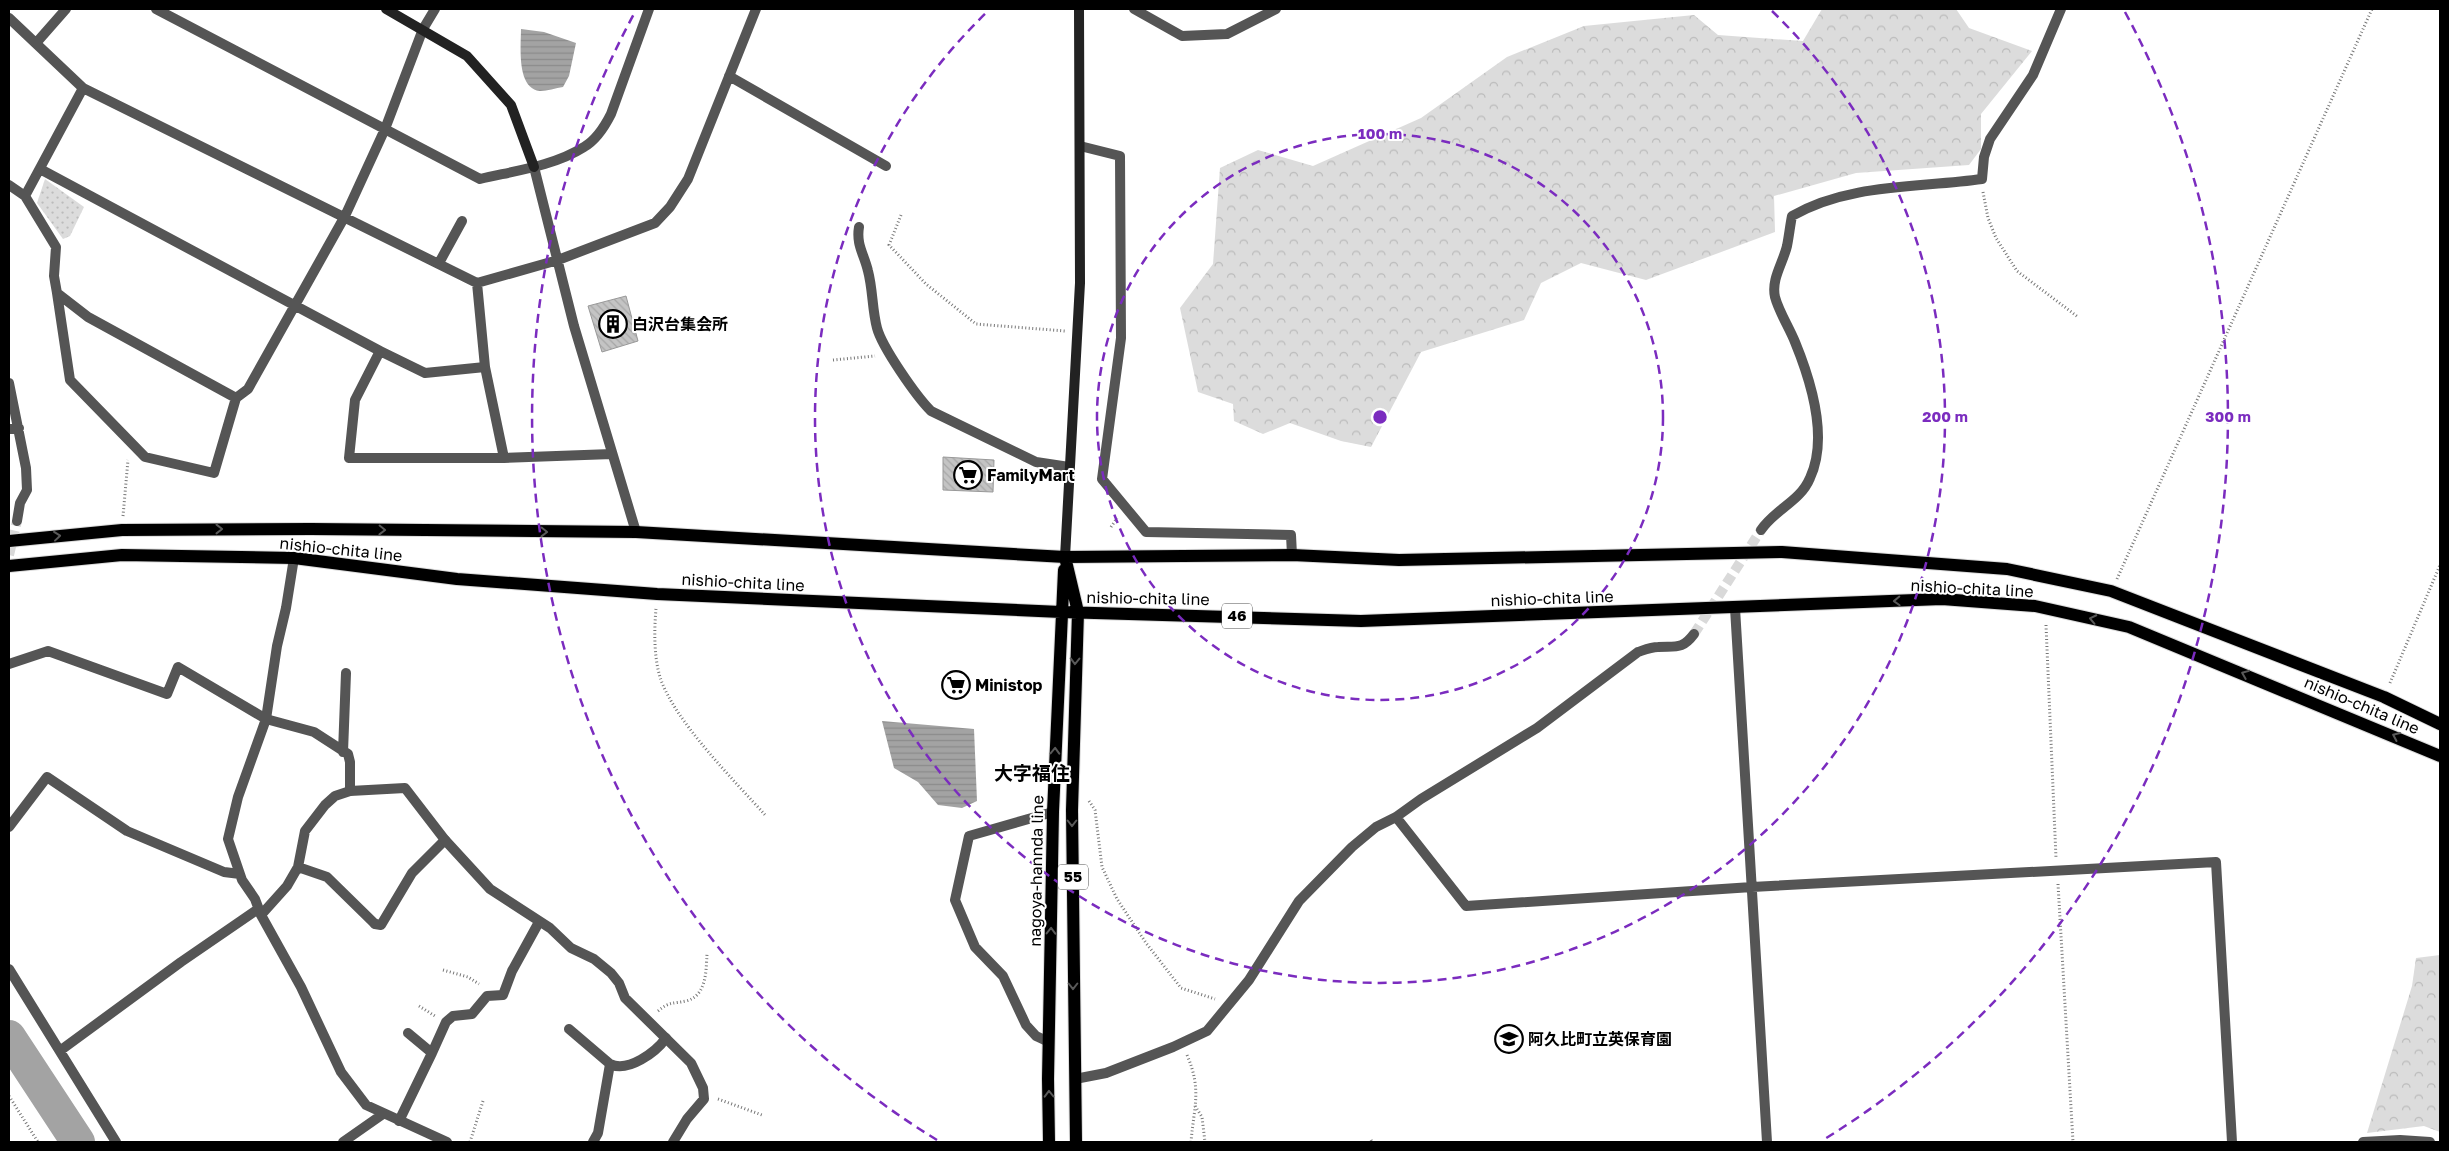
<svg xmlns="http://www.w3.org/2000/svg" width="2449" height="1151" viewBox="0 0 2449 1151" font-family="'Golos Text','Noto Sans JP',sans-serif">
<defs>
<pattern id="forest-crowns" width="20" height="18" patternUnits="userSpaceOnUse" patternTransform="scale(1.25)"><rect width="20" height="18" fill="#dcdcdc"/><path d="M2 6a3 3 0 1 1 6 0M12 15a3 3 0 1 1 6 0" fill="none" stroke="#bbb"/></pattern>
<pattern id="park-dots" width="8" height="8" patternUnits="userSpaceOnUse" patternTransform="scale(1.25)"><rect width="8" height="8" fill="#dcdcdc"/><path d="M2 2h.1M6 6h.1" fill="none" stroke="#bbb" stroke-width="1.8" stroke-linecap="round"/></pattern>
<pattern id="water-rules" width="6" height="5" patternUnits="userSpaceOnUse" patternTransform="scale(1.25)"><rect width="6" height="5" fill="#a3a3a3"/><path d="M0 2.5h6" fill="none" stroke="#8b8b8b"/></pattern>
<pattern id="building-back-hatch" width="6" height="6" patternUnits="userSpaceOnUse" patternTransform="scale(1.25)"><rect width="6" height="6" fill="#c4c4c4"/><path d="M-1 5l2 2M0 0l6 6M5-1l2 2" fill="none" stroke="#a7a7a7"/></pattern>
</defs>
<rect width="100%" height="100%" fill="#fff"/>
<path fill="url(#forest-crowns)" d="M1822,9H1956L1969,28L2032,51L1981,114V149L1969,165L1856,173L1774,196L1775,232L1646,280L1581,263L1541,283L1524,320L1421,352L1371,447L1341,441L1290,423L1263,434L1234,421L1233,404L1198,392L1180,308L1213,264L1220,168L1258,150L1313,166L1421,118L1507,57L1584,26L1694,15L1718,35L1803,41Z
M2440,955V1132L2424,1126L2367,1133L2412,986L2416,958Z"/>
<path fill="url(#park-dots)" d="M45,179L84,207L70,236L63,239L37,203Z"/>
<path fill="url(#water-rules)" d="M521,29L544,32L576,43L569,76L563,87C556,88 547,91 540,91C516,89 521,45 521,29Z
M882,721L974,729L977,801L962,808L938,805L918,782L894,768Z"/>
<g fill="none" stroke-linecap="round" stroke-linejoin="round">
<path stroke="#a3a3a3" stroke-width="34" d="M9,1037L78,1142"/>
</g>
<path fill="url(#building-back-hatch)" stroke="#999" d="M626,296L638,341L602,352L588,306Z
M943,457L994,460L993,492L943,490Z"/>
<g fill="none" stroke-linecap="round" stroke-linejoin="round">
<path stroke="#d9d9d9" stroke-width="10" stroke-dasharray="10 5" stroke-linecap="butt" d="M9,555L17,521
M1694,634L1761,530"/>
<defs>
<path id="primary" d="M9,541L122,530L311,529L636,532L1065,557L1292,555L1399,560L1782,552L2007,569L2111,591L2384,697L2440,724
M1065,557L1078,612L1072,810L1076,1142
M9,566L122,555L294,558L457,579L657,594L1061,612L1361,621L1942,599L2035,606L2129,627L2440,756
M1049,1142L1048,1079L1053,812L1064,570"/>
</defs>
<use href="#primary" stroke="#dbdbdb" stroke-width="14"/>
<path stroke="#777" stroke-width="3" stroke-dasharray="1 2.5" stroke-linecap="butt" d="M1983,192L1988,218L1996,238L2017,271L2078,317
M901,215L889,245L926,284L976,324L1065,331
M833,360L875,356
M123,516L128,460
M1111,527L1117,518
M2117,579L2372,9
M656,609C654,631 654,657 660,677C674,721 735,781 766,816
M2046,625L2056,858
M2390,683L2440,565
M1089,801L1095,810L1102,867L1117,899L1146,943L1181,988L1215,999
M2058,884L2073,1142
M443,970L468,977L479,984
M419,1006L435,1016
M658,1011C670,1001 673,1004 686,1001C707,996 706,970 707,954
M1187,1055C1202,1090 1194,1106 1191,1142
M9,1096L38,1142
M718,1099L762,1115
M1195,1106L1202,1117L1205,1142
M1371,1140L1372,1142
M470,1142L483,1101"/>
<path stroke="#555" stroke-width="10" d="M266,719L314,732L348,754L350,762V791
M343,752L346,673
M375,924L381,925L412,873L445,840
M569,1029L610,1064L598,1133L593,1142
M432,1053L446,1022L453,1016L472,1014L487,996L503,995L512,971L539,922
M610,1064C628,1073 656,1052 666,1038
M399,1121L432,1053L408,1033"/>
<path stroke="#555" stroke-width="10" d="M156,9L480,179C514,171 554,166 584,147C596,140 605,126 611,114L649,9
M1134,9L1182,36L1227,34L1276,9
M9,18L83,88L477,283L558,260L655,223L670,207L688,179L756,9
M37,42L66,9
M729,76L886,166
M1080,146L1120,156L1121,338L1102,479L1146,532L1291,535L1292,555
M534,167L574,326L636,532
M40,169L380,351L355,400L349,458H504L612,454
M9,185L25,196L56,247L54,276L57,293L88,317L236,398L248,389L345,216L385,129L423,29L435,9
M25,196L83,88
M859,227C856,245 864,254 868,271C873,290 872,309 877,328C882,347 916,396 931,411L1036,462L1069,467
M439,263L462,221
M477,283L485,367L504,458
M57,293L70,380L145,457L214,473L236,398
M380,351L425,373L485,367
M9,383L26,468L27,490L20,503L17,521
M9,429L19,428
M1761,530C1775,509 1800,502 1810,478C1829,437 1811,381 1795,342C1789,327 1779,312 1775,297C1771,279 1783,263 1787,246C1789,236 1790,226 1792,216C1849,183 1919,188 1982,179L1984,157L1990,139L2033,75L2061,9
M294,558L286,608L277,646L266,719L238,797L228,839L242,880L255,899L261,915L301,987L341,1072L366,1105L447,1142
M1735,608L1767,1142
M9,664L48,651L167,694L178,667L266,719
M1396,817L1466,906L1752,887L2216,862L2232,1142
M9,827L47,777L127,831L224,872L240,874
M298,867L305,831L325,805L335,796L350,791L405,788L445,840L490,889L550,928L571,948L594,959L611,973L619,983L625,998L691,1063L703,1088L704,1099L687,1119L673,1142
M261,915L287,886L298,867L327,877L375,924
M9,969L116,1142
M1049,1042L1036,1036L1026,1025L1003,976L975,947L955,900L969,836L1053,812
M61,1050L181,962L258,909
M1075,1079L1106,1073L1173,1047L1207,1031L1249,980L1299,901L1352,847L1376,827L1396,817L1421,799L1537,728L1638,652C1644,650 1651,647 1658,647C1676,646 1682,650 1694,634
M343,1142L383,1114
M2363,1142L2400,1140L2430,1142"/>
<path stroke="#222" stroke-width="10" d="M386,9L467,56L511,105L534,167
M1065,557L1080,283L1079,9"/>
<use href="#primary" stroke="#000" stroke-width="12"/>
</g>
<defs><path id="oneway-chevron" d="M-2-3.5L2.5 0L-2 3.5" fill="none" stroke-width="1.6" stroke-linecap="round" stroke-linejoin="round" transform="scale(1.25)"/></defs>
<g stroke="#595959">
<use href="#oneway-chevron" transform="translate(219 529)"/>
<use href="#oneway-chevron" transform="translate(382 530) rotate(1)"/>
<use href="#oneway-chevron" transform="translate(544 532) rotate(1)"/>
<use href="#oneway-chevron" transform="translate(57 536) rotate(-6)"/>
<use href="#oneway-chevron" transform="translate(1897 601) rotate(178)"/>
<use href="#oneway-chevron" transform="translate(2093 619) rotate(-168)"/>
<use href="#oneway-chevron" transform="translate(1075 661) rotate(91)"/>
<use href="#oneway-chevron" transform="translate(2245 674) rotate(-158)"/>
<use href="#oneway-chevron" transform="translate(2396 736) rotate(-156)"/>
<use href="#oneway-chevron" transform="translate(1055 751) rotate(-88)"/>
<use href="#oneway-chevron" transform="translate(1072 823) rotate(90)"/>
<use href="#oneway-chevron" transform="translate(1051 931) rotate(-89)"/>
<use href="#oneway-chevron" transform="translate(1073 986) rotate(90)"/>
<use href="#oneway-chevron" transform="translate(1049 1094) rotate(-91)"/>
</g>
<g fill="none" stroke="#7b2cbf" stroke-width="2.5" stroke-dasharray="9 6">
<circle cx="1380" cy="417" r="283"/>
<path d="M1772 11A565 565 0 1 1 988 11"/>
<path d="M937 1140A848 848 0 0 1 635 12M2125 12A848 848 0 0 1 1823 1140"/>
</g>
<defs>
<symbol id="building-ring" viewBox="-11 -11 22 22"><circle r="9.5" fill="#fff" stroke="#000" stroke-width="1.5"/><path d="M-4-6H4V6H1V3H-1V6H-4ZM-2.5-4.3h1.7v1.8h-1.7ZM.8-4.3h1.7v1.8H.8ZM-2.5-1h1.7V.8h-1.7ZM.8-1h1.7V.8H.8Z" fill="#000"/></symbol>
<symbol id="supermarket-ring" viewBox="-11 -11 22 22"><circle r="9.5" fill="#fff" stroke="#000" stroke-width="1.5"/><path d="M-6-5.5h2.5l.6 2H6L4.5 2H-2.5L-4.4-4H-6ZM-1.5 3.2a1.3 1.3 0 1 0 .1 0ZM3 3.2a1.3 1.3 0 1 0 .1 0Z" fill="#000"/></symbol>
<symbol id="school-ring" viewBox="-11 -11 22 22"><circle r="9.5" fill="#fff" stroke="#000" stroke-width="1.5"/><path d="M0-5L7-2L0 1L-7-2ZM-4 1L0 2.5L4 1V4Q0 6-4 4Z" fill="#000"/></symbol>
</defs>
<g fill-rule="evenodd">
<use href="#building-ring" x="597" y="308" width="32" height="32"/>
<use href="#supermarket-ring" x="952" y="459" width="32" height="32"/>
<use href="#supermarket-ring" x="940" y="669" width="32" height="32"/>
<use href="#school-ring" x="1493" y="1023" width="32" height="32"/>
</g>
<g text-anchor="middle" stroke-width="4" stroke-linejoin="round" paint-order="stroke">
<g fill="#fff" stroke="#4c4c4c" stroke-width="1">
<rect x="1222" y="603.5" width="30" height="25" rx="4"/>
<rect x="1058" y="864.5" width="30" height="25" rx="4"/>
</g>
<g font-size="15" font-weight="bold" fill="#000">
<text x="1237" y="621">46</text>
<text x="1073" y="882">55</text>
</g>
<g font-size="16" font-weight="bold" fill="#000" stroke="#fff" text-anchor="start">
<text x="632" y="330">白沢台集会所</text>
<text x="987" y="481">FamilyMart</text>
<text x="975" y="691">Ministop</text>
<text x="1528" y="1045">阿久比町立英保育園</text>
</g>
<g font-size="16" fill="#000" stroke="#fff">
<text transform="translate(341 549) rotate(6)" y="6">nishio-chita line</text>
<text transform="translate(743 582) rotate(3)" y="6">nishio-chita line</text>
<text transform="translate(1972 588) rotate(3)" y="6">nishio-chita line</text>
<text transform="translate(1148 598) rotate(1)" y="6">nishio-chita line</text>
<text transform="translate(1552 598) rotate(-2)" y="6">nishio-chita line</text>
<text transform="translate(2362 705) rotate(23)" y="6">nishio-chita line</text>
<text transform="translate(1036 871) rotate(-89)" y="6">nagoya-hannda line</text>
</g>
<g font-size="19" font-weight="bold" fill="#000" stroke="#fff">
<text x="1032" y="780">大字福住</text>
</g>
</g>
<circle cx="1380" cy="417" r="8" fill="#7b2cbf" stroke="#fff" stroke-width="2.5"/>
<g font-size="15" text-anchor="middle" font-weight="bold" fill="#7b2cbf" stroke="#fff" stroke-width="4" stroke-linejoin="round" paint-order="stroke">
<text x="1380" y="139">100 m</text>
<text x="1945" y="422">200 m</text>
<text x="2228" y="422">300 m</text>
</g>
<rect width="2449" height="1151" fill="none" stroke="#000000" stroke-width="20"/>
</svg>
